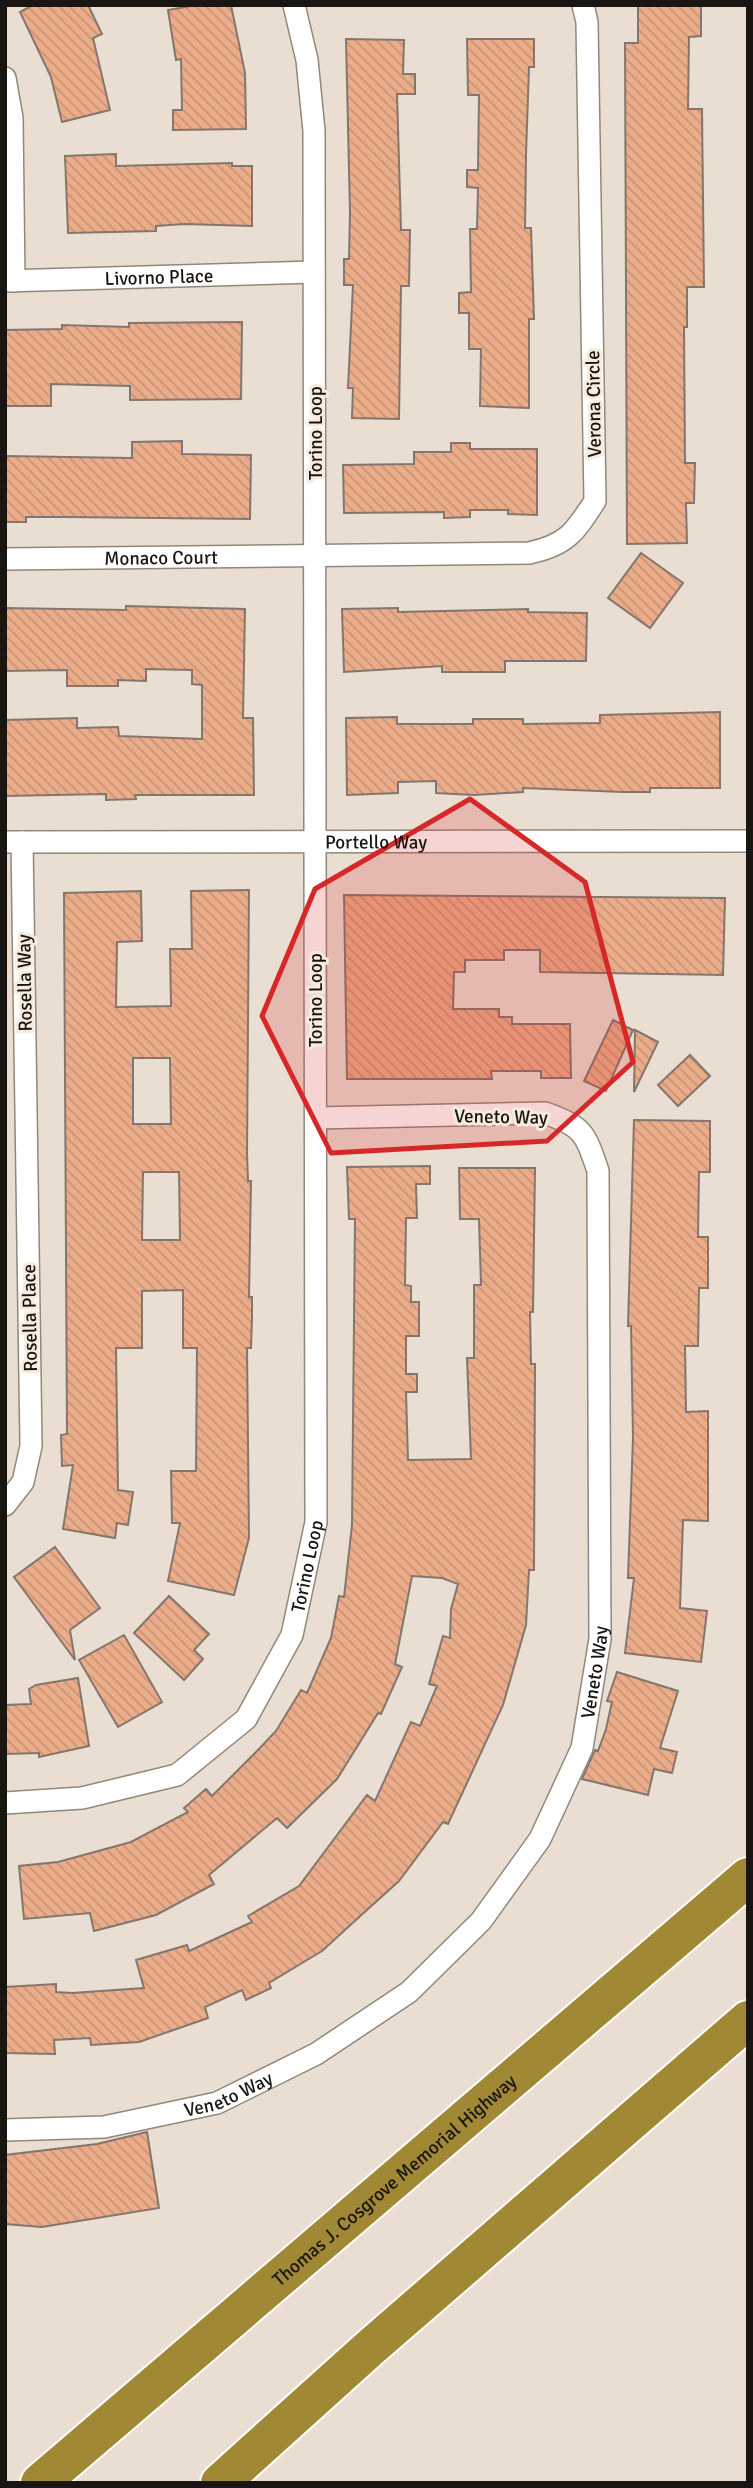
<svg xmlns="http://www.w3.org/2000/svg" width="753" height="2488" viewBox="0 0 753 2488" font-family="Signika,sans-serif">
<defs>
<pattern id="building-back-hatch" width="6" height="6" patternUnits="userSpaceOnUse" patternTransform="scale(1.75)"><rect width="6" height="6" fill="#ebac89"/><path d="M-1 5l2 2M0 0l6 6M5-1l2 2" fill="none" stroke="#c99375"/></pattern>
</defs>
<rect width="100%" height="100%" fill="#e9ded1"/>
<path fill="url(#building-back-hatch)" stroke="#84766f" stroke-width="2" fill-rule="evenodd" d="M33,5H88L102,34L93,38L110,110L62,122L51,77L20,12Z
M196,5H231L245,73L246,129L173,130V110H182L181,59L176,60L168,10Z
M638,5H701V36L689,37L688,109H702L704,287H687V327H684L685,463H695L694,503H686L687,543L627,544L625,43H638Z
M346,39L404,40L403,74H415V94H397L401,230H410L409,286H401L399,419L352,418L353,388H348L353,285H344V259H349L350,212Z
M467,39H534V67H529L526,155L525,228H531L534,319H529V408L480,406L481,349H469V313H459V293L471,292L470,229H477L478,188L467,187V170H478L479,95H468Z
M116,154V166L232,163V166H252V226L184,224L156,226V231L68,233L65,156Z
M242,322L241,399L130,400V386L51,384V406H5V330L62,329V325L129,327V323Z
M182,441V454L251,455L250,519L63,517H26V522H5V456L132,458V442Z
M451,443H470V449H537V515L508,514V510H470V517L444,518V512L344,513L343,465L414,464V452H451Z
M641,553L683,583L650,628L608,598Z
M126,606L245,609L243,718H253L254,795H135L136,799L106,800V794L5,796V720L77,718V728L118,727L119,736L202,739V685L192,684V670L146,669V681L118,680V686H67V670L5,671V608L126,610Z
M398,608V612L528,609V612L587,613L586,661H505V672H442V666L344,672L342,609Z
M720,712V788H650V792H623L523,788V792L474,795L436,793V781L398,782V793L347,795L346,718L397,717V724H473V719H523V724L600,723V715Z
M249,890L247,1153L248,1181H251L249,1297H252V1318L251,1348H247L249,1538L234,1595L168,1581L180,1523H172L171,1471H196L197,1348H183V1290L142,1291V1348H116L118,1490L133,1492L128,1525L117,1523L115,1538L63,1529L73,1465L62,1466L61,1435L67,1434L64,893L141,891L142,941L117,942L116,1007L171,1006L170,949H192L191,891ZM133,1058H170L171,1124H133ZM143,1172H179L180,1240H142Z
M344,895L725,898L723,975L540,972V950H504V960H465V972H454L453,1009H499V1017H512V1024H570L571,1078H541V1071H491L492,1079H347Z
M613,1020L633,1030L606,1091L584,1081Z
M635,1030L658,1042L634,1092Z
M690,1055L710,1076L678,1106L658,1085Z
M634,1120L710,1121V1172H699L698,1237H708V1288H699L698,1346H685L686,1412L708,1411V1521L683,1520L680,1608L707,1611L701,1662L625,1653L634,1578H628L633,1438L631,1326H628Z
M430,1166V1184H416L417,1218H406L405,1285L411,1286V1302H419V1336H406V1374H417V1392H406L408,1460L471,1459L467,1358H474V1285H481L479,1219H460L459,1168H535L533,1312H530L531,1364H535L534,1570H529L526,1625L503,1705L448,1824L443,1822L399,1881L368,1909L322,1951L269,1983L271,1988L246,2000L242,1990L205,2007L208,2018L139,2042L91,2045L90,2038L54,2040L55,2054L5,2053V1987L56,1984V1992L72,1993L144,1988L136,1960L187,1945L189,1951L252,1922L248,1916L299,1886L367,1795L375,1801L411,1722L420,1726L437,1686L429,1684L443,1636L450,1638L451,1609L458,1584L442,1578L412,1576L395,1664L402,1667L381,1714L378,1713L337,1779L287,1828L277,1818L209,1875L214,1884L156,1915L94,1931L90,1913L24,1919L19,1866L58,1862L131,1842L188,1812L184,1808L206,1789L212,1796L256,1752L276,1731L301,1690L307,1693L331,1638L339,1596L344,1597L352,1525L355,1219H349L347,1167Z
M55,1547L100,1608L70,1630L75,1660L14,1577Z
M169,1596L209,1634L194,1650L203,1659L184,1680L134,1633Z
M124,1635L162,1702L118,1727L79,1660Z
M617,1672L678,1691L660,1748L677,1752L672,1773L654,1769L648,1795L582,1779L595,1750L598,1751L606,1729L612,1702L607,1701Z
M78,1678L89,1746L39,1757V1753L5,1754V1705L31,1704L29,1689L36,1685Z
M147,2132L159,2208L42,2227L5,2224V2155L97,2144Z"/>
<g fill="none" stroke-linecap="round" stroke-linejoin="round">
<defs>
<g id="street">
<path d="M5,78L12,118L14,281"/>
<path id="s1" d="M5,281L314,272"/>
<path id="s2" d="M5,559L529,553C567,545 575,532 595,501L587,22L583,5"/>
<path id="s3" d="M5,842L748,841"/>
<path d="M5,1505L23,1482L31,1446L22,842"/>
<path id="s4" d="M5,1803L82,1798L177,1775L246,1719L292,1635L316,1522L314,131L307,60L294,5"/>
<path id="s5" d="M5,2130L104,2127L217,2103L316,2054L409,1992L481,1921L540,1839L582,1748L600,1639L598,1171C585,1133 584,1127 545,1113L316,1118"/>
</g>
<g id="highway">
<path id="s6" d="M40,2483L748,1877"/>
<path d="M220,2483L371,2347L748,2020"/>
</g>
</defs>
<use href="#street" stroke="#91877b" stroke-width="24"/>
<use href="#highway" stroke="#fff" stroke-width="42"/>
<use href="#street" stroke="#fff" stroke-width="21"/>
<use href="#highway" stroke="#a08834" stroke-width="38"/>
</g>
<path fill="#d62828" fill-opacity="0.2" stroke="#d62828" stroke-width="5" stroke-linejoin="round" d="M470,799L585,882L633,1062L547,1141L331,1153L262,1016L315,889Z"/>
<g text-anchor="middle" stroke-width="6" stroke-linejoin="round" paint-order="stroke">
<g font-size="19" fill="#191511" stroke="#f6ebde">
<text dy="7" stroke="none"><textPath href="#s1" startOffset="154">Livorno Place</textPath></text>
<text transform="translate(593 404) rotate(-91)" y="7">Verona Circle</text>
<text transform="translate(315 433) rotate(-90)" y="7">Torino Loop</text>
<text dy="7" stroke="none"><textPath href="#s2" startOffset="156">Monaco Court</textPath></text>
<text dy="7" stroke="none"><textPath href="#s3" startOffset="371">Portello Way</textPath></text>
<text transform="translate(24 983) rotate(-91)" y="7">Rosella Way</text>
<text transform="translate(315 1000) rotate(-90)" y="7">Torino Loop</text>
<text transform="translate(501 1116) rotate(1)" y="7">Veneto Way</text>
<text transform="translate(29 1318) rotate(-91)" y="7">Rosella Place</text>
<text dy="7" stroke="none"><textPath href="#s4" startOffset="430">Torino Loop</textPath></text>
<text dy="7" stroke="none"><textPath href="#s5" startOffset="816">Veneto Way</textPath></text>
<text dy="7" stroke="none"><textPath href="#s5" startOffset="228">Veneto Way</textPath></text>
<text dy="7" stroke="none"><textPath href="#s6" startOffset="466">Thomas J. Cosgrove Memorial Highway</textPath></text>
</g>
</g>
<rect width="753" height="2488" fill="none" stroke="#191511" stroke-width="14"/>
</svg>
